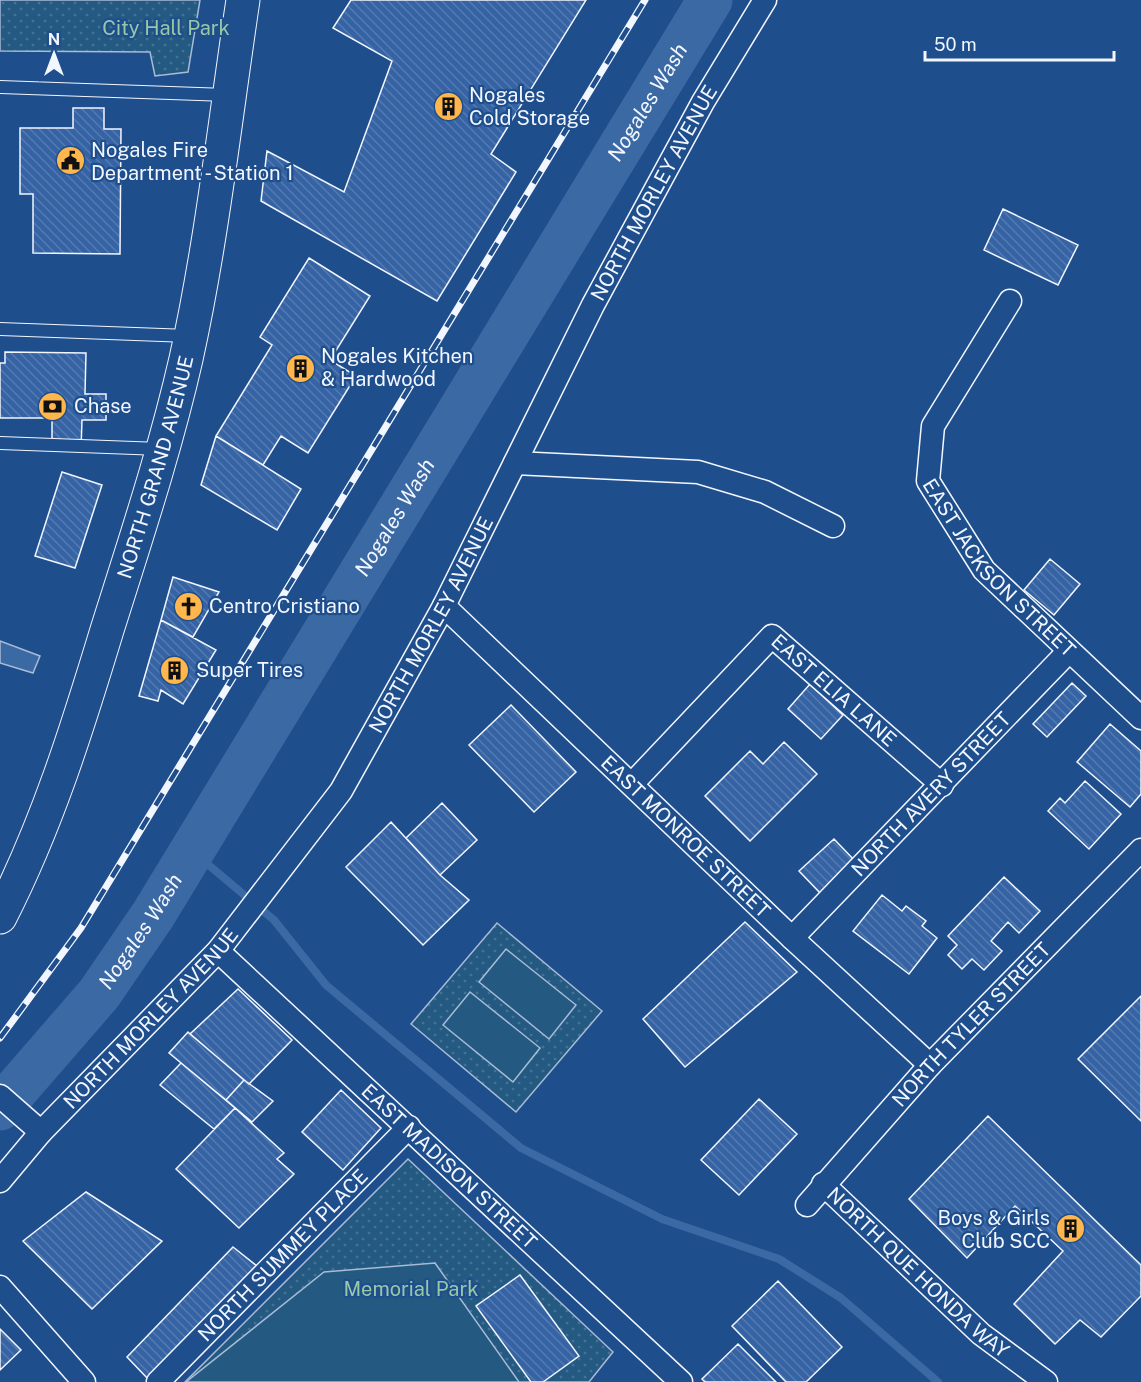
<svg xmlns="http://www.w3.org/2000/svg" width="1141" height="1382" viewBox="0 0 1141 1382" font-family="'Public Sans',sans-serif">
<defs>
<pattern id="grass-dots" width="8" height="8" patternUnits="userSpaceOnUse" patternTransform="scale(1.5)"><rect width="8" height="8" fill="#245a82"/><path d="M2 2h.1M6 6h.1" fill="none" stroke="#447295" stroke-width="1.8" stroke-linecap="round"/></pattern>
<pattern id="building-back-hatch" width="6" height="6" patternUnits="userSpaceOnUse" patternTransform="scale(1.5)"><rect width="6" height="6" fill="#3563a3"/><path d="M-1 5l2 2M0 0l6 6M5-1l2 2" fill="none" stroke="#537ab1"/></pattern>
</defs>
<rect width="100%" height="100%" fill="#1f4e8c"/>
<path fill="url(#grass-dots)" stroke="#a8bbd7" stroke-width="1.5" d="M0,0H200L188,72L155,76L150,52L0,51Z
M497,923L602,1011L516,1112L411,1024Z
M408,1159L613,1352L589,1382H185Z"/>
<path fill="#245a82" stroke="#a8bbd7" stroke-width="1.5" d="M506,949L576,1005L549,1039L479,982Z
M470,992L540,1048L513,1082L443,1025Z
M435,1263L519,1382H186L324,1272Z"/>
<path fill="#3b69a3" stroke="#a8bbd7" stroke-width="1.5" d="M0,641L40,656L33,673L0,663Z"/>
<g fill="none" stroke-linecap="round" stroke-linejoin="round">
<path stroke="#3b69a3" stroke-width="8" d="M192,851L274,920L326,985L521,1148L662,1219L779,1259L841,1298L938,1382"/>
<path stroke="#3b69a3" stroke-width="45" id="s1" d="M0,1108L99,994L153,915L710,0"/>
</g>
<path fill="url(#building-back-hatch)" stroke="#f2f6ff" stroke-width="1.5" d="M351,0H586L491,154L516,172L437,301L261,201L267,151L344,192L392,61L333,28Z
M73,108H104V129H121L120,254L33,253V194H20V128H73Z
M1003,209L1078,245L1058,285L984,250Z
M309,258L370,296L330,360L356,376L308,453L281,436L263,465L216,436L272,345L260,337Z
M5,352L86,353L85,394H106V420H82L81,449H52V418H0V363H5Z
M216,436L301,489L277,530L201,485Z
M62,472L102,485L75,568L35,556Z
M1050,559L1080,584L1054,615L1024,590Z
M173,577L219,592L193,637L161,620Z
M161,620L216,650L183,704L161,690L158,701L139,696Z
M1072,683L1086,696L1047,737L1033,724Z
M810,684L843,715L821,739L788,709Z
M511,705L576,772L534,812L469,745Z
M1110,724L1141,751V794L1130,807L1077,762Z
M784,742L817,774L750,841L705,796L750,751L763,764Z
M1085,781L1121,814L1089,849L1048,811L1060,798L1065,803Z
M442,803L477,840L440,875L406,838Z
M391,822L440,875L469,900L423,945L346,867Z
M834,839L856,862L821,894L799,871Z
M1004,877L1040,911L1019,933L1008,922L991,941L1002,951L984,970L972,959L962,969L948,955L957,945L948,936Z
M882,895L902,911L906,906L926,921L922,926L937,938L909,974L853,931Z
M745,922L797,972L685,1067L643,1019Z
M238,989L292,1040L249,1084L190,1034Z
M1141,996V1121L1078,1059Z
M188,1032L244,1080L226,1100L169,1053Z
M181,1063L235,1108L214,1129L160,1085Z
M244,1080L273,1101L252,1122L226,1100Z
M341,1090L381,1128L343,1170L302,1132Z
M759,1099L797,1134L739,1195L701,1160Z
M235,1108L284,1153L277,1159L294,1174L239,1228L176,1169Z
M988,1116L1141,1265V1296L1101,1337L1080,1320L1055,1344L1014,1304L1063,1251L1015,1206L967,1258L909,1199Z
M86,1192L162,1241L92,1309L23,1241Z
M233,1247L257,1266L150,1381L127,1357Z
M520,1275L579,1356L543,1382H531L476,1306Z
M778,1281L842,1347L806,1382H786L732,1326Z
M0,1329L21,1350L0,1370Z
M738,1344L776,1382H705L702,1379Z"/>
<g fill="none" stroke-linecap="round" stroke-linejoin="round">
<defs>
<path id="lane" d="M0,87L227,95
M0,329L189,336
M0,443L161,449"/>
<g id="street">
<path id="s2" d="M1010,301L933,426L928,481L984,570L1141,718"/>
<path d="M515,463L698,472L765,492L833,526"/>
<path id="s3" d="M444,606L792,938L930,1065"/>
<path id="s4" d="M632,784L772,636L942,785"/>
<path id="s5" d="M792,938L1069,651"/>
<path id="s6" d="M218,951L681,1382"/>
<path d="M0,1096L41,1132"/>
<path id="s7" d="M0,1181L41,1132L218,951L341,791L444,606L593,305L703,102L765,0"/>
<path id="s8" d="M823,1184L981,1334L1046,1382"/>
<path id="s9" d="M807,1205L930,1065L1141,850"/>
<path d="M0,1287L84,1382"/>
<path id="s10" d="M158,1382L409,1127"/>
</g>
<g id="primary">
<path id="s11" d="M0,917C47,825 77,729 107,630C135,541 165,451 186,359C212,241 225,120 243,0"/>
</g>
</defs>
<use href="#lane" stroke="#f2f6ff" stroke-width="14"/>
<use href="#street" stroke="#f2f6ff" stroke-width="25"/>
<use href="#primary" stroke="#f2f6ff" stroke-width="35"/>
<use href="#lane" stroke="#1f4e8c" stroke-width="12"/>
<use href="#street" stroke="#1f4e8c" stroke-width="22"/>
<use href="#primary" stroke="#1f4e8c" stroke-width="33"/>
<defs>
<path id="rail" d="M0,1038L81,928L645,0"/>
</defs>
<use href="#rail" stroke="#f2f6ff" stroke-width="7"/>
<use href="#rail" stroke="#1f4e8c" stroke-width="4.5" stroke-dasharray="14" stroke-linecap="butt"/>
</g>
<defs>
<symbol id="building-disc" viewBox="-11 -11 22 22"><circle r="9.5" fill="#ffb74d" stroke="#1f4e8c"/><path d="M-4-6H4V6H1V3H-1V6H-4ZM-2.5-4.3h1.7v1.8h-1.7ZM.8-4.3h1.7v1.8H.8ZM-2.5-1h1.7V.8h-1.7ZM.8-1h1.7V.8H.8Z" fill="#111"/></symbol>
<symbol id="civic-disc" viewBox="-11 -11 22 22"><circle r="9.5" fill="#ffb74d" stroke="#1f4e8c"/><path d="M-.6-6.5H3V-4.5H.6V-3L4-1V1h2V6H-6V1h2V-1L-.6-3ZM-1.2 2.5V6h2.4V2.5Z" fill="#111"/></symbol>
<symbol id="bank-disc" viewBox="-11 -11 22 22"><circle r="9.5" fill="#ffb74d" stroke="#1f4e8c"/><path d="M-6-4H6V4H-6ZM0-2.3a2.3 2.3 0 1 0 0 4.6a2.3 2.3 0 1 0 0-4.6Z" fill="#111"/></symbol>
<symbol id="church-disc" viewBox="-11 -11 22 22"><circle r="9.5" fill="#ffb74d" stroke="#1f4e8c"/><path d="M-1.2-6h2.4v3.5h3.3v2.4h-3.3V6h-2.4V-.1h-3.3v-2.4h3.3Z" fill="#111"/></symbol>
</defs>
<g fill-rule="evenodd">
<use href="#building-disc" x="432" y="90" width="33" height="33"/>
<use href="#civic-disc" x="54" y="144" width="33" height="33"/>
<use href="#building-disc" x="284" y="352" width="33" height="33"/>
<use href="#bank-disc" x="36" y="390" width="33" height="33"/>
<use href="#church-disc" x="172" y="590" width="33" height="33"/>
<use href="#building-disc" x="158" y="654" width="33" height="33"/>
<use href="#building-disc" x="1054" y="1212" width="33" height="33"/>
</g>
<g text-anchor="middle" stroke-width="4.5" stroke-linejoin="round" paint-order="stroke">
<g font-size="20" fill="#97c8a6" stroke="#1f4e8c">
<text x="166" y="35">City Hall Park</text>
<text x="411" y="1296">Memorial Park</text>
</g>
<g font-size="20" fill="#f2f6ff" stroke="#1f4e8c" text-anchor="start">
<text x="469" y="102">Nogales<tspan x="469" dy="23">Cold Storage</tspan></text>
<text x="91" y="157">Nogales Fire<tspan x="91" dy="23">Department - Station 1</tspan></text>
<text x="321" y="363">Nogales Kitchen<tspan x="321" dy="23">&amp; Hardwood</tspan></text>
<text x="74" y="413">Chase</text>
<text x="209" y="613">Centro Cristiano</text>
<text x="196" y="677">Super Tires</text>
<text x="1050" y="1225" text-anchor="end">Boys &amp; Girls<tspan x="1050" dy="23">Club SCC</tspan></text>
</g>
<g font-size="20" fill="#f2f6ff" stroke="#1f4e8c">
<text dy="7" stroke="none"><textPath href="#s7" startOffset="1194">NORTH MORLEY AVENUE</textPath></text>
<text dy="7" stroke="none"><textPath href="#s11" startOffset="477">NORTH GRAND AVENUE</textPath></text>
<text dy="7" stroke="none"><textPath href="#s2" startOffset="315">EAST JACKSON STREET</textPath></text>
<text dy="7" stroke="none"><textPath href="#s7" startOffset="708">NORTH MORLEY AVENUE</textPath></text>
<text dy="7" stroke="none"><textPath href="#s4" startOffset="286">EAST ELIA LANE</textPath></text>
<text dy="7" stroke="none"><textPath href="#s5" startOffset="200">NORTH AVERY STREET</textPath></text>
<text dy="7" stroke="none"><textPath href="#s3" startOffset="334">EAST MONROE STREET</textPath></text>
<text dy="7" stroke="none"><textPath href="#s7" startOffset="222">NORTH MORLEY AVENUE</textPath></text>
<text dy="7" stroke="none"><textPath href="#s9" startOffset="244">NORTH TYLER STREET</textPath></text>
<text dy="7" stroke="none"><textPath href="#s6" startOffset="316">EAST MADISON STREET</textPath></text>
<text dy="7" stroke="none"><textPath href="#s10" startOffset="178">NORTH SUMMEY PLACE</textPath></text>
<text dy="7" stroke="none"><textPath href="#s8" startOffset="130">NORTH QUE HONDA WAY</textPath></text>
</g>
<g font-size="21" font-style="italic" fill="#f2f6ff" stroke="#1f4e8c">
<text dy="7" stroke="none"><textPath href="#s1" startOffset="1198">Nogales Wash</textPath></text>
<text dy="7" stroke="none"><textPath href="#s1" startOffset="712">Nogales Wash</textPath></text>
<text dy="7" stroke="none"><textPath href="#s1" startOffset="226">Nogales Wash</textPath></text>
</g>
</g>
<g transform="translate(54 54)" stroke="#1f4e8c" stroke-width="4.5" paint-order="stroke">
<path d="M0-4.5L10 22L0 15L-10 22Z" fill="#f2f6ff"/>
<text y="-9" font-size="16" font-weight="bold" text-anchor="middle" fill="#f2f6ff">N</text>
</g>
<path d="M925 51v9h189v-9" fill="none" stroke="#f2f6ff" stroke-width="3"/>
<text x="934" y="51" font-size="18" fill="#f2f6ff" stroke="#1f4e8c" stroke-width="4.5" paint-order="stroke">50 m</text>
</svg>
